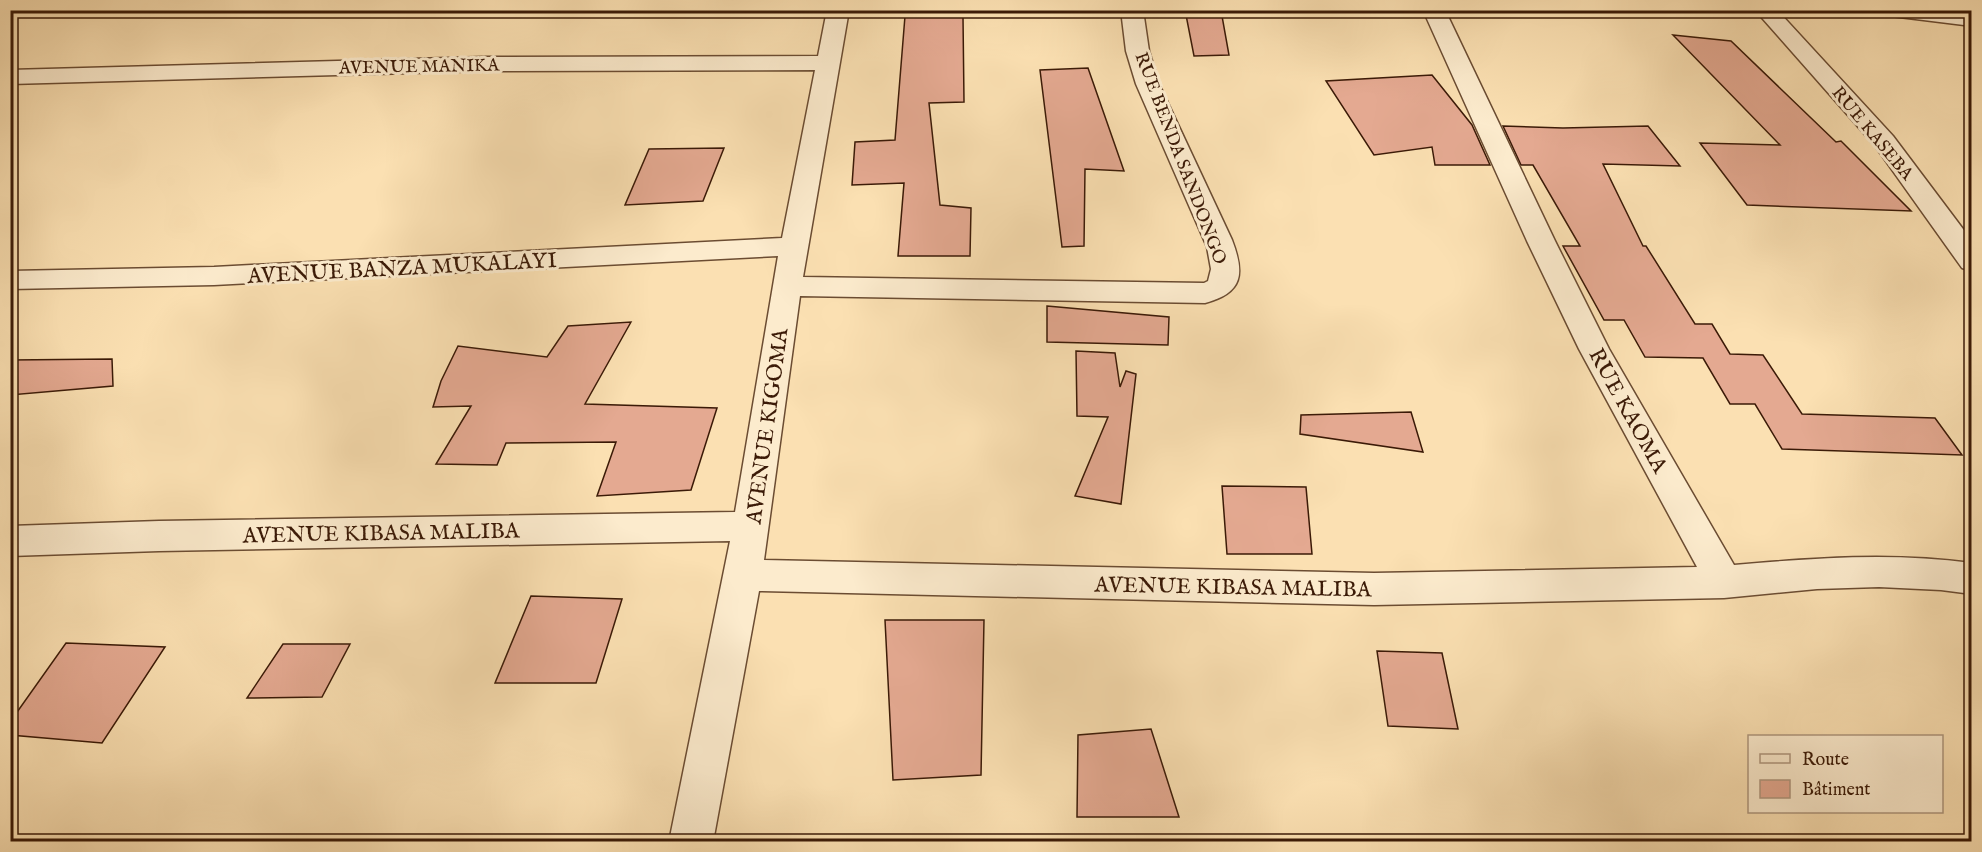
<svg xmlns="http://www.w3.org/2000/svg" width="1982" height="852" viewBox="0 0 1982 852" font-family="'IM FELL English',serif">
<rect width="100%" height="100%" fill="#fbe0b2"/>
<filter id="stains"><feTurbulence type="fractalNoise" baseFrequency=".00333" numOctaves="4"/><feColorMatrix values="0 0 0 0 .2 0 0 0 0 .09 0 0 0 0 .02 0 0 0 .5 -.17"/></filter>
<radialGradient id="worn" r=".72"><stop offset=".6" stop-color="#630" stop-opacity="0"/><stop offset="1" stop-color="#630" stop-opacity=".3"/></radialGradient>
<path fill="#e4a991" stroke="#3b1a07" stroke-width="1.5" d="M1186,15L1222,16L1229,55L1194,56Z
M905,16L963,17L964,102L929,103L940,205L971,208L970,256H898L904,183L852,185L855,142L895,140Z
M1673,35L1731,41L1836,142L1841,141L1911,211L1747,205L1700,143L1780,145Z
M1088,68L1124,171L1085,169L1084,246L1062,247L1040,70Z
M1432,75L1472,125L1490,165H1435L1432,147L1374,155L1326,81Z
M1503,126L1563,128L1648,126L1680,166L1603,164L1643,246H1646L1695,324H1712L1730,354L1763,355L1802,414L1935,418L1962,455L1782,449L1755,404H1730L1703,358L1645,357L1624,320H1604L1563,246H1580L1533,165H1521Z
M724,148L703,201L625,205L649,149Z
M1047,306L1169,317L1168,345L1047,342Z
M631,322L585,404L717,408L691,490L597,496L616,442L506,443L497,465L436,464L471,406L433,407L441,381L458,346L547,357L568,326Z
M1076,351L1115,353L1120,387L1126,371L1136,374L1121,504L1075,496L1108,417L1077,416Z
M112,359L113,386L10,395V360Z
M1411,412L1423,452L1300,434L1301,415Z
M1222,486L1306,487L1312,554H1227Z
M531,596L622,599L596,683H495Z
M885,620H984L981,775L893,780Z
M66,643L165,647L102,743L10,735V722Z
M283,644H350L322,697L247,698Z
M1377,651L1442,653L1458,729L1388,726Z
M1151,729L1179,817H1077L1078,735Z"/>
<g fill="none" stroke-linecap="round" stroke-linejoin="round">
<defs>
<path id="minor" d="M827,10H849L803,277L1204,283L1208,281L1211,269L1207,247L1136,84L1126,51L1121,10H1143L1149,51L1159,84L1232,240C1245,274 1243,293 1205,303L800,296L764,560L1374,573L1697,567L1579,349L1527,241L1423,10H1445L1555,241L1609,349L1734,565C1814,558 1892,552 1972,563V594L1941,590L1879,587L1817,589L1724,598L1374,605L759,591L713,842H669L730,541L159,551L10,556V526L159,521L735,512L778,256L214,285L10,289V271L214,267L782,238L815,70L485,71L10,84V70L485,57L818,56Z
M1755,10H1777L1893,136L1972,241V271L1962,268L1875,146Z
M1881,10L1972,12V26L1891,16L1883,15Z"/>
</defs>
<use href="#minor" stroke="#6b4c32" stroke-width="3"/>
<use href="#minor" fill="#fcebcd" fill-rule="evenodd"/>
</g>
<g text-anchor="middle" stroke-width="6" stroke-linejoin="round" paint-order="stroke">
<g font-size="18" fill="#3b1a07" stroke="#fcebcd">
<text transform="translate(419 66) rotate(-1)" y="6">AVENUE MANIKA</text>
<text transform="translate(1873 133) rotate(50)" y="6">RUE KASEBA</text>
<text transform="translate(1181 158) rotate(69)" y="6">RUE BENDA SANDONGO</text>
</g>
<g font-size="22" fill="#3b1a07" stroke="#fcebcd">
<text transform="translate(402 267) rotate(-3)" y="8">AVENUE BANZA MUKALAYI</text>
<text transform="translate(1629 410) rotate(61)" y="8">RUE KAOMA</text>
<text transform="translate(766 426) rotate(-82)" y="8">AVENUE KIGOMA</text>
<text transform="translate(381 532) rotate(-1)" y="8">AVENUE KIBASA MALIBA</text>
<text transform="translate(1233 586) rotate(1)" y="8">AVENUE KIBASA MALIBA</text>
</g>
</g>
<rect width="1982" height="852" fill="none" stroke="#fbe0b2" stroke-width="36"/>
<rect x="12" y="12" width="1958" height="828" fill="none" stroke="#3b1a07" stroke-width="3"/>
<rect x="18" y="18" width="1946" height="816" fill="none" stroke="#3b1a07" stroke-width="1.5"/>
<rect x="1748" y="735" width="195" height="78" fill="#fcebcd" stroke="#af977e" stroke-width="1.5"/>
<rect x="1760" y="754" width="30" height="9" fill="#fcebcd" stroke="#af977e" stroke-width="1.5"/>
<text x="1802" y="765" font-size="18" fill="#3b1a07">Route</text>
<rect x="1760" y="780" width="30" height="18" fill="#e4a991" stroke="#af977e" stroke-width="1.5"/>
<text x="1802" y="795" font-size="18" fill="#3b1a07">Bâtiment</text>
<rect width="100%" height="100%" filter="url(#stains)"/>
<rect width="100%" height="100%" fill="url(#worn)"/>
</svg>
